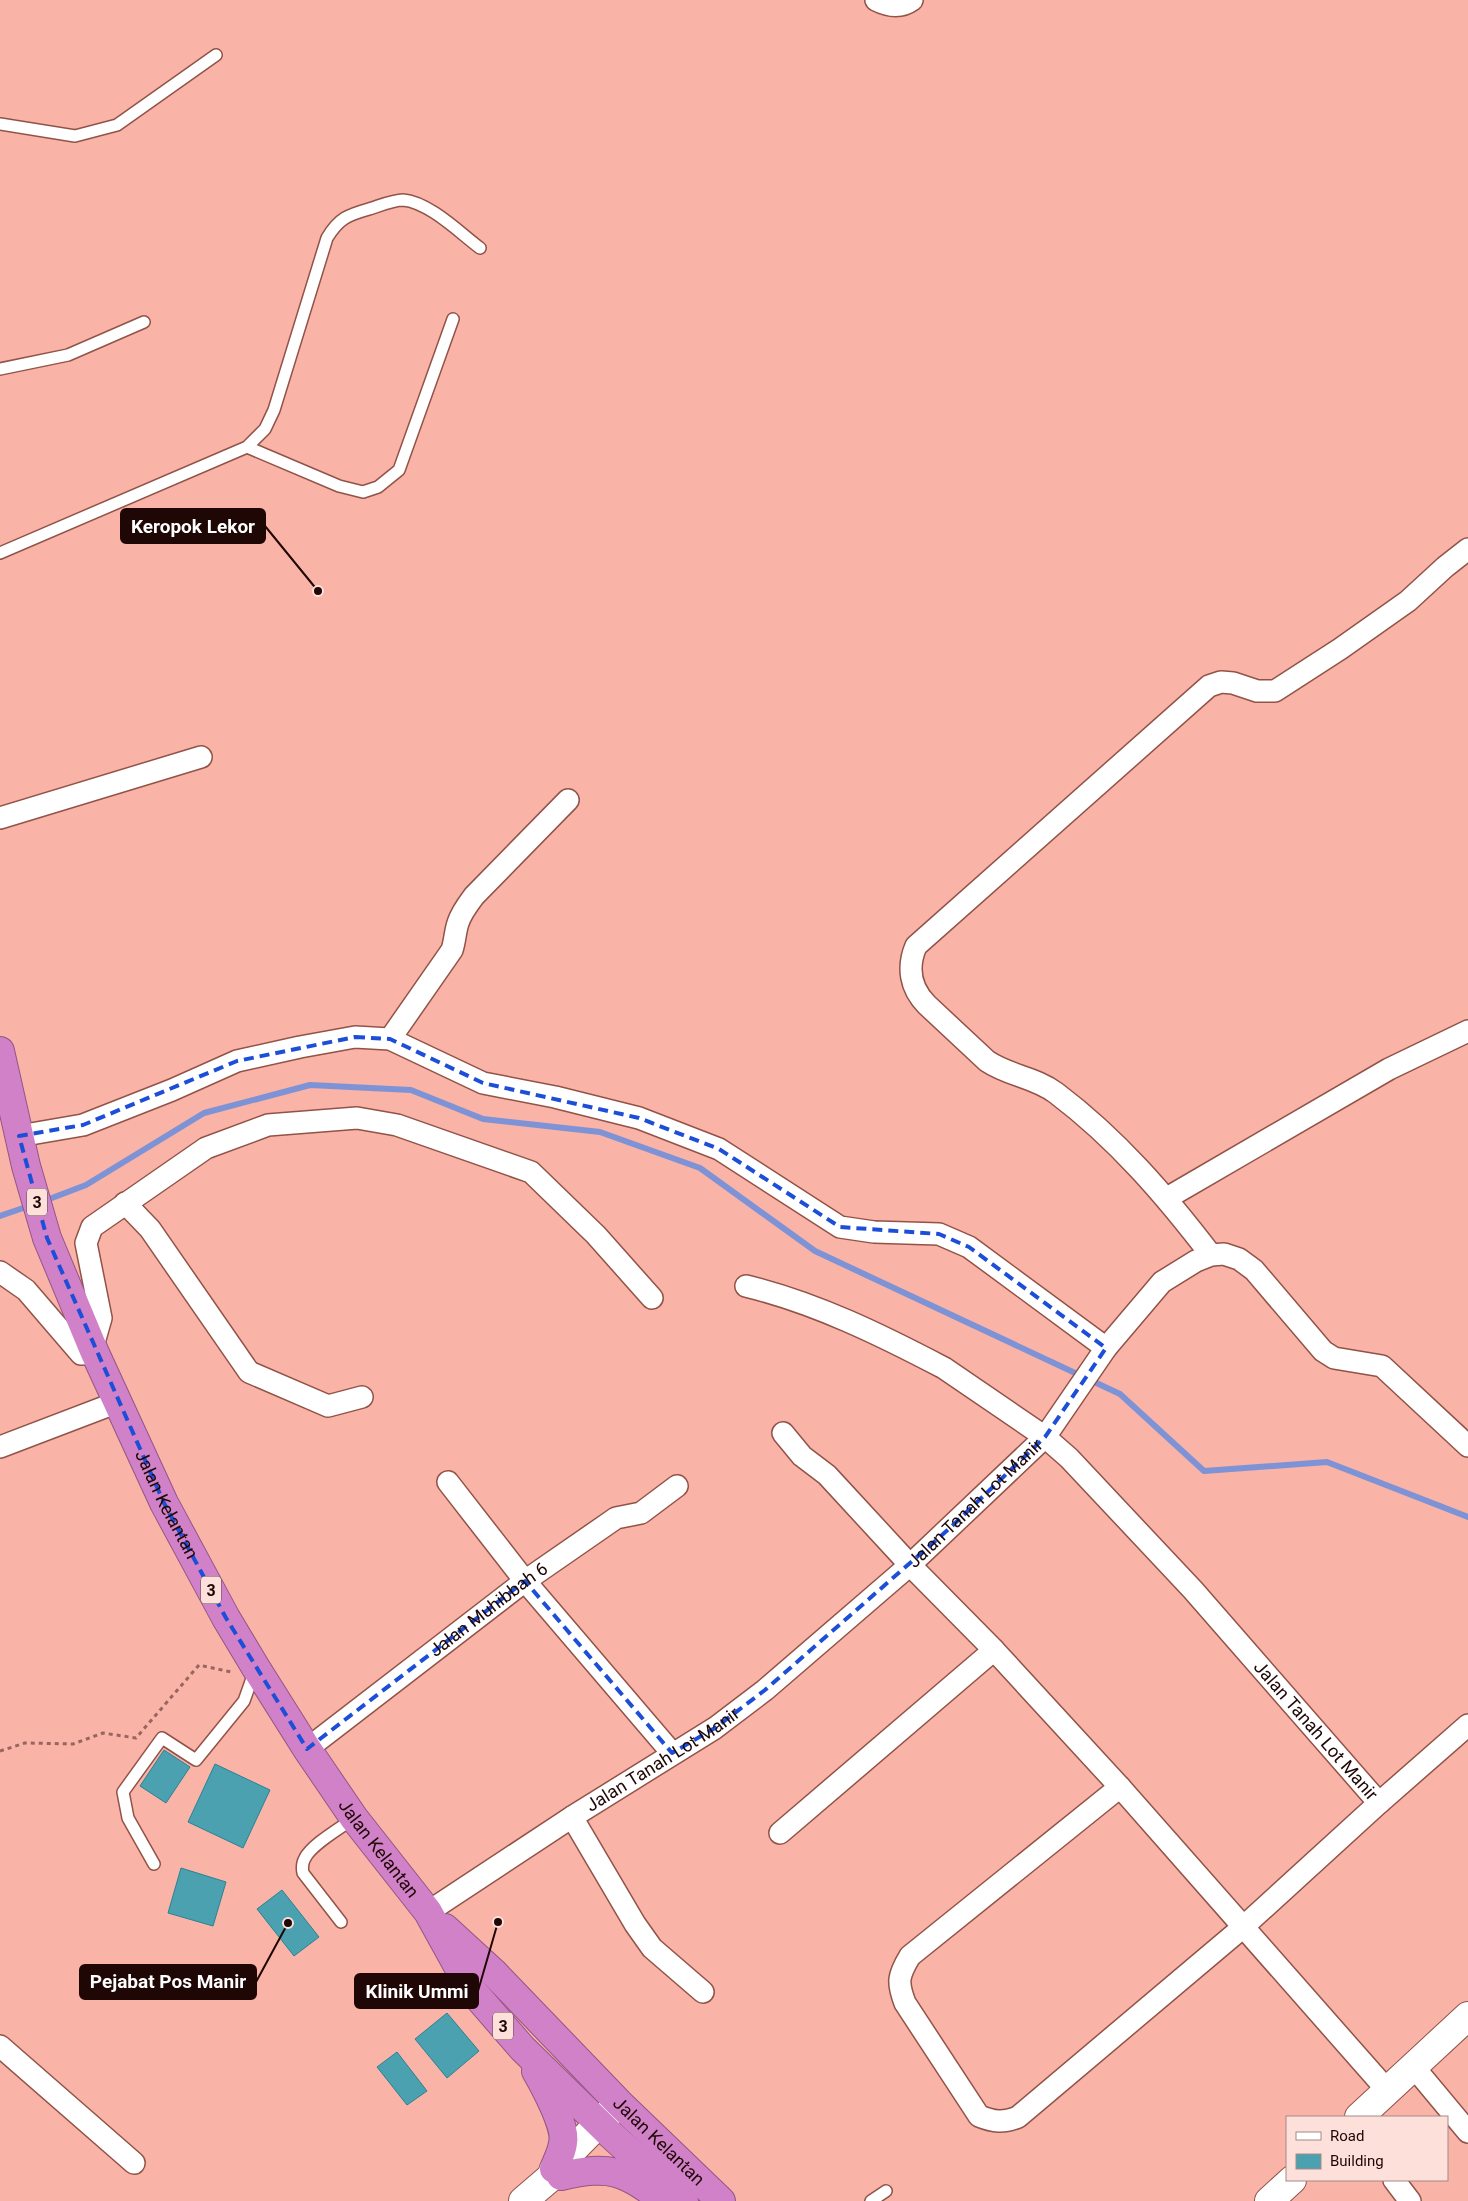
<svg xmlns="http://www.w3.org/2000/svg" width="1468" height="2201" viewBox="0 0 1468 2201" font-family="Roboto,sans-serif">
<rect width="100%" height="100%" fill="#fab3a7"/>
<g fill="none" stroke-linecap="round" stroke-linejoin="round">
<path stroke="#7e93d5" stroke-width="6" d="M44,1201L86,1185L204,1113L310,1085L411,1090L483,1119L600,1132L700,1168L815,1251L1120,1394L1204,1471L1327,1462L1468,1517
M0,1216L32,1205"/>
</g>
<path fill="#4ba1b0" stroke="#288392" d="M164,1750L190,1767L166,1803L140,1786Z
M215,1764L270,1790L243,1848L188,1822Z
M181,1868L226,1882L213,1926L168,1913Z
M282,1890L319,1937L294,1956L257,1909Z
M447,2013L479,2051L447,2078L415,2039Z
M397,2052L427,2091L407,2105L377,2067Z"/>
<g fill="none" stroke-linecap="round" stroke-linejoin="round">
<defs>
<path id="lane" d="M0,124L75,136L117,125L216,55
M0,369L68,355L144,322
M247,447L339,486L363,492L378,487L399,470L453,319
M0,553L247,447L265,429L274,410L327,238C339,218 348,215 369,209C379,206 393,200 403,200C429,202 460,233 480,248
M154,1864L128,1818L123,1792L162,1738L196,1760L244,1701L255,1670
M341,1922L303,1873C302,1868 302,1863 305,1858C312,1844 341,1828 354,1818
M871,2201L886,2191"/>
<g id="street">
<path d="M876,0C888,6 901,8 912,0"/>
<path d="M0,818L201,757"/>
<path d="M390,1039L452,950C455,941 455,932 458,923C461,913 468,904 474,896L568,800"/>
<path d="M19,1136L83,1125L172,1090L237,1061L300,1047L355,1037L390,1039L483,1083L555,1097L639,1118L719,1149L840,1227L874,1232L939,1234L969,1247L1106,1348"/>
<path d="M1167,1198L1389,1069L1468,1031"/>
<path d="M125,1203L150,1229L249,1372L328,1406L362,1397"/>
<path d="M1211,1255C1165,1195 1117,1139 1056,1093C1035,1077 1009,1076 987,1061L927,1005C910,988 907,967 916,946L1209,686L1221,682L1233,683L1257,691H1275L1340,649L1408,601L1445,567L1468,549"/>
<path d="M0,1272L26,1290L81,1354L95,1353"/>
<path d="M746,1286C816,1303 881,1335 944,1368L1045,1437L1106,1348L1162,1282L1196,1261L1211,1255L1224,1254L1239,1259L1254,1270L1323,1351L1334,1358L1382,1366L1468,1446"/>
<path d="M93,1346L101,1318L86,1243L92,1227L206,1148L268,1125L357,1118L397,1125L531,1172L596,1235L652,1298"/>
<path d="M783,1433L802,1456L827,1475L910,1565L994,1650L1120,1787L1387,2090"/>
<path d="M0,1447L118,1402"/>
<path d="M448,1482L525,1581L672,1753"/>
<path id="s1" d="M307,1749L525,1581L616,1518L641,1513L677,1486"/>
<path d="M1379,1803L1468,1725"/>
<path d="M572,1817L635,1924L652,1948L703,1992"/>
<path d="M780,1833L994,1650"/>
<path id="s2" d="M428,1912L572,1817L715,1728L765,1690L910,1565L1045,1437L1069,1458L1193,1590L1379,1803L1242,1928L1018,2117C1003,2123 994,2122 979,2116L905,2003C897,1982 898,1976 910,1956L1120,1787"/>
<path d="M0,2046L134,2163"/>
<path d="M1413,2066L1468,2132"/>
<path d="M1394,2180L1410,2201"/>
</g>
<path id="secondary" d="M1359,2117L1468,2016
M523,2201L551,2177L554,2169L616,2106
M1269,2201L1292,2180"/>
<g id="highway">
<path id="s3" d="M0,1051L26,1166L47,1238L95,1353L164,1503L226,1618L256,1668L307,1749L354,1818L428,1912L470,1988L522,2048L610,2134L684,2201"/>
<path id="s4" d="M445,1928L493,1972L619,2103L721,2201"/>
<path d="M536,2071C544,2085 567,2127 563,2143C562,2152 557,2161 554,2169"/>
<path d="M561,2176C611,2165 622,2170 663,2200"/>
</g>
</defs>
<use href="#lane" stroke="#915348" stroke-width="14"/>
<use href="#street" stroke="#915348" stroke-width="24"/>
<use href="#secondary" stroke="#915348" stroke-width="30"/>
<use href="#highway" stroke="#925684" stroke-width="30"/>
<path stroke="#97665e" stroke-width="3" stroke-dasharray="4 4" stroke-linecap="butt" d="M0,1751L25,1743L73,1744L103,1733L136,1738L199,1665L231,1672"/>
<use href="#lane" stroke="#fff" stroke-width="11"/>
<use href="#street" stroke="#fff" stroke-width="21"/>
<use href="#secondary" stroke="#fff" stroke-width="28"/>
<use href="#highway" stroke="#d081c8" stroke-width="28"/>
</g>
<path fill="none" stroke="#1d4ed8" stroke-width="4" stroke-dasharray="10 6" stroke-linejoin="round" d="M355,1037L390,1039L483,1083L639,1118L719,1149L840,1227L939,1234L969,1247L1106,1348L1045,1437L950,1528L765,1690L715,1728L672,1753L525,1581L307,1749L226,1618L164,1503L47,1238L19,1136L83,1125L237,1061Z"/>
<g text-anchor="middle" stroke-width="4" stroke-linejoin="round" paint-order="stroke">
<g fill="#fee0db" stroke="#624845" stroke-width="1">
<rect x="27" y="1188.5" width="20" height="27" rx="4"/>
<rect x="201" y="1576.5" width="20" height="27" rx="4"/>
<rect x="493" y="2012.5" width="20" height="27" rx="4"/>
</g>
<g font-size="16" font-weight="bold" fill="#1f0705">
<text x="37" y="1208">3</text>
<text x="211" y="1596">3</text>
<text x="503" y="2032">3</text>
</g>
<g font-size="18" fill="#1f0705" stroke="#fee0db">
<text dy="6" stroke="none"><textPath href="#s3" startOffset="485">Jalan Kelantan</textPath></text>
<text dy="6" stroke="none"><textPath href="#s2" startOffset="685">Jalan Tanah Lot Manir</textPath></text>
<text dy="6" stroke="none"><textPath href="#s1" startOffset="229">Jalan Muhibbah 6</textPath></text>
<text dy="6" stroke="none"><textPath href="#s2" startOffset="1181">Jalan Tanah Lot Manir</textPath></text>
<text dy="6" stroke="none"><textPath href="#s2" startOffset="280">Jalan Tanah Lot Manir</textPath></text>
<text dy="6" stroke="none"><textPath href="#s3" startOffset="890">Jalan Kelantan</textPath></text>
<text dy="6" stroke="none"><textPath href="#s4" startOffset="302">Jalan Kelantan</textPath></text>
</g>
</g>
<path fill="none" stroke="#1f0705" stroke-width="2" d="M318 591L265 526M288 1923L256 1982M498 1922L478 1991"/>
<g fill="#1f0705" stroke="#fee0db" stroke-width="2">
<circle cx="318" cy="591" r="5"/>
<circle cx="288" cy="1923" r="5"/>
<circle cx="498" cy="1922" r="5"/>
</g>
<g fill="#1f0705" stroke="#1f0705" stroke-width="2">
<rect x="121" y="509" width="144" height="34" rx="5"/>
<rect x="80" y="1965" width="176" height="34" rx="5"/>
<rect x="355" y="1974" width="123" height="34" rx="5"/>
</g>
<g font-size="19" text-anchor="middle" font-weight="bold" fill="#fff">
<text x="193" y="533">Keropok Lekor</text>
<text x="168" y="1988">Pejabat Pos Manir</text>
<text x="417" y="1998">Klinik Ummi</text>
</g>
<rect x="1286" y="2116" width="162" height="65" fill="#fee0db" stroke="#a58985"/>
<rect x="1296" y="2132" width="25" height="8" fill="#ffffff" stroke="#a58985"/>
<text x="1330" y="2141" font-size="15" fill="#1f0705">Road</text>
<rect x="1296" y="2154" width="25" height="15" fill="#4ba1b0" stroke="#a58985"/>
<text x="1330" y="2166" font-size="15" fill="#1f0705">Building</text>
</svg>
